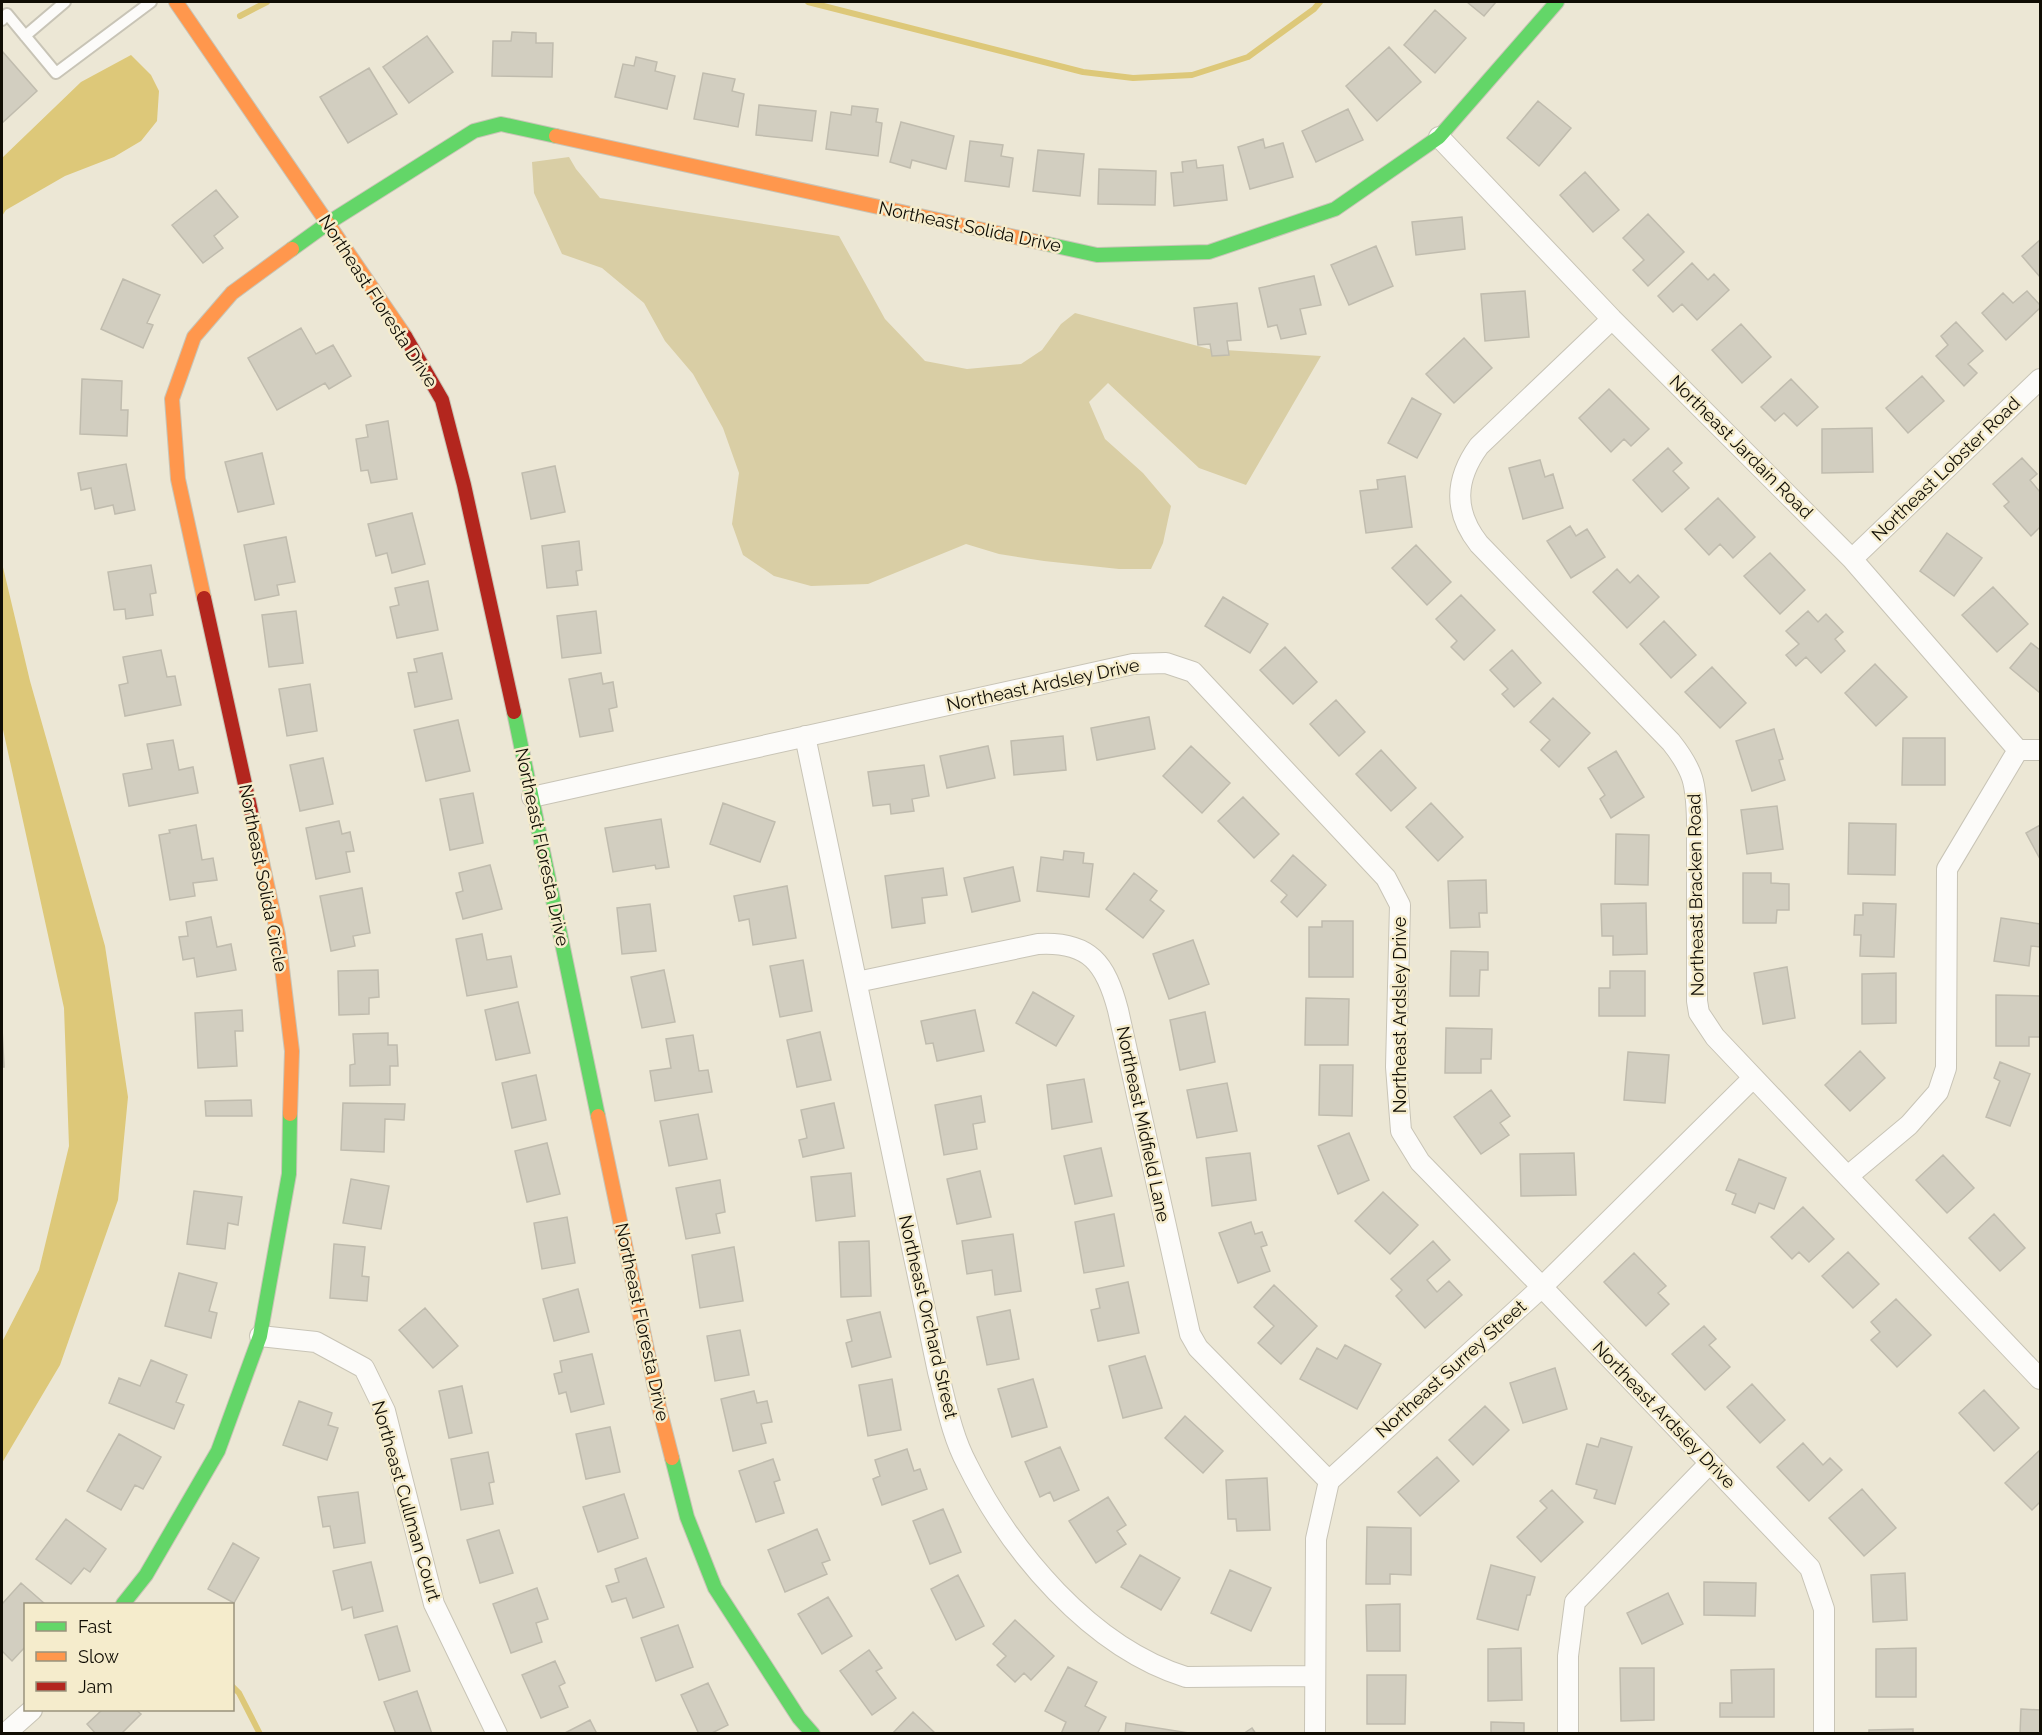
<svg xmlns="http://www.w3.org/2000/svg" width="2042" height="1735" viewBox="0 0 2042 1735" font-family="Raleway,sans-serif">
<rect width="100%" height="100%" fill="#ece7d5"/>
<path fill="#d9cea5" d="M569,157L576,169L600,198L839,236L885,319L925,361L967,369L1021,364L1042,350L1061,324L1075,313L1209,349L1321,356L1246,485L1199,468L1108,383L1089,402L1105,439L1143,473L1171,506L1163,543L1151,569H1119L1044,561L999,554L966,544L868,584L811,586L774,576L743,555L732,524L739,473L723,428L693,374L665,341L644,303L602,268L562,254L534,193L532,162Z"/>
<path fill="#ddc879" d="M131,55L151,75L159,91L157,121L141,141L114,157L65,176L6,210L2,216V158L81,82Z
M2,563L30,681L105,946L128,1097L118,1200L60,1365L2,1463V1342L39,1270L69,1146L64,1008L2,725Z"/>
<g fill="none" stroke-linecap="round" stroke-linejoin="round">
<path stroke="#ddc879" stroke-width="6" d="M808,2L1083,72L1133,78L1192,75L1248,57L1314,9L1320,2
M240,16L267,2
M232,1686L239,1693L260,1734"/>
</g>
<path fill="#d2cec0" stroke="#c0bcae" stroke-width="1.5" d="M1467,2H1496L1484,16Z
M1435,10L1466,38L1435,73L1404,45Z
M512,32L536,33V43H553L552,77L492,76L493,41H511Z
M427,36L453,72L409,103L383,67Z
M1389,47L1421,82L1377,121L1346,86Z
M2,51L37,91L2,123Z
M636,57L657,62L655,71L675,76L667,109L615,97L623,64L634,66Z
M369,68L397,114L348,143L320,97Z
M703,73L735,79L732,91L744,94L738,127L694,119Z
M1538,101L1571,128L1539,166L1507,138Z
M759,105L816,111L812,141L756,135Z
M852,106L878,109L876,122L882,123L878,156L826,149L831,112L851,115Z
M1348,109L1363,140L1316,162L1302,131Z
M901,122L954,136L946,169L912,160L910,168L890,162Z
M1263,139L1265,148L1283,143L1293,177L1250,189L1238,147Z
M970,141L1003,145L1001,156L1013,158L1009,187L965,181Z
M1038,150L1084,154L1080,196L1033,191Z
M1196,160L1197,168L1223,165L1227,200L1174,206L1171,173L1183,172L1182,162Z
M1099,169L1156,171L1155,205L1098,204Z
M1585,172L1619,210L1593,232L1560,195Z
M216,190L238,217L214,236L223,248L203,263L172,225Z
M1648,214L1684,252L1648,286L1633,270L1644,260L1623,238Z
M1462,217L1465,249L1416,255L1412,222Z
M2040,240V277L2022,256Z
M1376,246L1393,286L1349,305L1331,265Z
M1692,263L1708,280L1714,274L1729,290L1697,320L1682,304L1673,312L1658,296Z
M1314,276L1321,305L1300,309L1306,334L1281,339L1277,325L1268,327L1259,288Z
M123,279L160,295L147,323L153,325L143,348L101,329Z
M1525,291L1529,337L1485,341L1481,294Z
M2027,291L2040,305V308L2006,340L1982,313L2003,293L2013,303Z
M1237,303L1241,340L1227,341L1229,355L1212,356L1210,344L1198,345L1194,308Z
M1956,322L1983,351L1968,364L1977,373L1964,386L1936,356L1948,345L1941,336Z
M1741,324L1771,357L1742,383L1712,350Z
M301,328L316,354L333,345L351,376L329,389L325,383L277,410L248,358Z
M1464,338L1492,368L1454,403L1426,374Z
M1922,376L1944,401L1908,433L1886,408Z
M82,379L122,381L121,410H128L127,436L80,434Z
M1791,379L1818,407L1797,426L1784,413L1775,421L1761,407Z
M1609,389L1649,429L1631,446L1624,439L1611,452L1579,418Z
M1412,398L1441,414L1417,458L1388,443Z
M388,421L397,479L371,483L368,470L361,471L356,439L368,437L366,425Z
M1872,428L1873,472L1822,473V429Z
M1668,448L1682,463L1673,471L1689,488L1662,512L1633,480Z
M262,453L274,504L238,512L225,462Z
M2022,458L2037,474L2030,480L2040,492V527L2031,536L2004,506L2009,502L1993,484Z
M1540,460L1545,477L1553,474L1563,508L1523,519L1509,468Z
M126,464L135,510L115,514L113,505L95,509L91,488L81,490L78,473Z
M555,466L565,512L531,519L522,473Z
M1405,476L1412,527L1366,533L1360,491L1378,489L1377,480Z
M1718,498L1755,537L1733,558L1720,544L1709,555L1685,529Z
M412,513L425,564L392,573L387,553L376,556L368,524Z
M1570,526L1576,536L1587,529L1605,557L1571,578L1547,541Z
M1947,533L1982,558L1954,596L1920,571Z
M286,537L295,582L277,585L279,595L255,600L244,545Z
M579,541L582,570L576,571L578,585L547,588L542,546Z
M1416,545L1451,582L1427,605L1392,568Z
M1770,553L1805,590L1780,614L1744,576Z
M151,565L156,593L150,594L153,615L126,619L125,609L114,610L108,572Z
M1617,569L1630,583L1638,575L1659,597L1627,628L1593,592Z
M428,581L438,630L397,638L390,607L399,605L395,588Z
M1993,587L2028,624L1997,652L1962,615Z
M1461,595L1495,630L1464,660L1451,647L1457,641L1436,619Z
M1223,597L1268,624L1250,653L1205,626Z
M296,611L303,663L269,667L262,615Z
M596,611L601,653L562,658L557,616Z
M1808,611L1818,622L1826,614L1843,632L1835,639L1845,651L1821,673L1806,657L1796,666L1786,655L1799,644L1786,631Z
M1664,621L1696,655L1671,678L1640,644Z
M2031,643L2040,650V693L2010,668Z
M1285,647L1317,682L1293,704L1260,670Z
M161,650L167,677L175,676L181,705L125,716L119,685L128,683L123,657Z
M1512,650L1541,683L1514,707L1502,694L1508,689L1490,670Z
M442,653L452,699L415,707L408,673L417,672L414,659Z
M1875,664L1907,697L1876,726L1845,693Z
M1712,667L1746,703L1720,728L1685,692Z
M601,673L603,684L613,682L617,707L609,709L613,731L580,737L569,679Z
M310,684L317,731L287,736L279,689Z
M1553,698L1590,733L1559,767L1541,750L1550,740L1530,722Z
M1336,700L1365,732L1339,756L1310,724Z
M1149,717L1155,749L1097,760L1091,728Z
M458,720L470,771L426,781L414,730Z
M1774,729L1783,759L1779,760L1785,780L1752,791L1736,741Z
M1063,736L1066,770L1014,775L1011,741Z
M1903,738H1945V785H1902Z
M173,740L179,770L193,767L198,793L129,806L123,774L152,769L147,744Z
M988,746L995,778L947,788L940,756Z
M1191,746L1230,783L1202,813L1163,776Z
M1381,750L1416,788L1391,811L1356,774Z
M1616,751L1644,797L1611,818L1600,799L1605,795L1588,768Z
M323,758L333,804L300,811L290,765Z
M924,765L929,796L912,799L914,811L891,814L890,804L873,806L868,772Z
M473,793L483,843L450,850L440,799Z
M1243,797L1279,834L1254,858L1218,821Z
M723,803L775,822L760,862L710,844Z
M1431,803L1463,837L1438,861L1406,827Z
M1777,806L1783,849L1747,854L1741,810Z
M661,819L669,867L656,869L655,865L613,872L605,828Z
M339,821L342,834L350,832L354,851L346,852L350,872L316,879L306,828Z
M1849,823L1896,824L1895,875L1848,874Z
M196,825L202,860L213,858L217,880L193,883L195,896L170,900L159,835L170,833L169,830Z
M2040,825V859L2026,833Z
M1616,834L1649,835L1648,885L1615,884Z
M1064,851L1084,853L1083,863L1093,864L1089,897L1037,891L1041,857L1063,860Z
M1293,855L1326,885L1297,917L1281,902L1287,895L1271,881Z
M490,865L502,909L463,919L456,893L463,891L459,873Z
M1013,867L1020,901L972,912L964,878Z
M943,868L947,895L922,898L925,923L892,928L885,876Z
M1134,873L1157,891L1150,900L1164,911L1143,938L1106,909Z
M1743,873H1771V883L1789,884V910H1777L1776,923H1743Z
M1486,880L1487,913H1479L1480,927L1450,928L1448,881Z
M787,886L796,938L753,945L749,919L739,921L734,896Z
M362,888L370,933L353,936L355,946L331,951L320,896Z
M1646,903L1647,954L1613,955V936H1602L1601,904Z
M1863,903L1896,904L1894,957L1860,956L1861,935H1854L1855,915H1863Z
M650,904L656,951L622,954L617,908Z
M211,917L217,947L231,944L236,970L197,977L194,958L183,960L179,937L188,936L186,922Z
M2001,918L2040,924V947L2031,946L2029,966L1994,961Z
M1322,921H1353V977H1309V927H1322Z
M482,934L487,960L511,956L517,987L467,996L456,939Z
M1193,940L1209,984L1169,999L1153,954Z
M1451,951L1488,952V970H1480L1479,996H1450Z
M803,960L812,1011L780,1017L770,966Z
M1787,967L1795,1018L1763,1024L1754,973Z
M378,970L379,997L369,998V1014L339,1015L338,971Z
M664,970L675,1022L642,1028L631,977Z
M1610,971H1645V1016H1599V988H1610Z
M1896,973V1023L1862,1024V974Z
M1033,992L1074,1016L1056,1046L1016,1023Z
M1996,995L2040,996V1037H2029V1046H1996Z
M1306,998L1349,999L1348,1045H1305Z
M518,1002L530,1053L496,1060L485,1010Z
M242,1010L243,1031H235L237,1066L198,1068L195,1013Z
M975,1010L984,1051L937,1061L933,1043L926,1044L921,1021Z
M1205,1012L1215,1062L1180,1070L1170,1020Z
M2,1028L4,1067H2Z
M1446,1028L1492,1029L1491,1059H1481V1073H1445Z
M820,1032L831,1080L797,1087L787,1040Z
M388,1033V1045H397L398,1066H390V1085L350,1086V1065L355,1064L353,1034Z
M693,1035L699,1071L708,1070L712,1092L655,1101L650,1071L671,1068L666,1039Z
M1860,1051L1885,1078L1850,1111L1825,1085Z
M1628,1052L1669,1055L1665,1103L1624,1100Z
M2000,1062L2030,1074L2010,1126L1986,1117L2000,1081L1994,1078Z
M1320,1065H1353L1352,1116L1319,1115Z
M536,1075L546,1120L512,1128L502,1083Z
M1084,1079L1092,1122L1052,1129L1047,1085Z
M1227,1083L1237,1131L1197,1138L1187,1090Z
M1491,1090L1510,1116L1500,1123L1509,1135L1481,1154L1454,1117Z
M981,1096L985,1122L973,1124L977,1149L944,1155L935,1105Z
M251,1100L252,1116H206L205,1101Z
M343,1103L405,1104L404,1120L385,1119L384,1152L341,1150Z
M834,1103L844,1148L803,1157L799,1140L807,1138L801,1110Z
M698,1114L707,1159L669,1166L660,1121Z
M1349,1133L1369,1180L1338,1194L1318,1146Z
M547,1143L560,1194L527,1202L515,1151Z
M1101,1148L1112,1196L1075,1204L1064,1156Z
M1250,1153L1256,1200L1212,1206L1206,1158Z
M1574,1153L1576,1195L1521,1196L1520,1154Z
M1943,1155L1974,1188L1947,1213L1916,1180Z
M1739,1159L1786,1178L1774,1209L1759,1203L1755,1213L1732,1204L1736,1194L1726,1190Z
M980,1171L991,1217L957,1224L947,1179Z
M851,1173L855,1216L816,1221L811,1177Z
M351,1179L389,1186L381,1229L343,1223Z
M720,1180L725,1212L716,1214L720,1233L686,1239L676,1188Z
M194,1191L242,1197L238,1225L228,1223L225,1249L187,1244Z
M1383,1192L1418,1225L1390,1254L1355,1221Z
M1803,1207L1834,1239L1809,1262L1799,1252L1792,1259L1771,1237Z
M1114,1214L1124,1266L1084,1273L1075,1222Z
M1994,1214L2025,1248L2000,1271L1969,1238Z
M567,1217L575,1263L542,1269L534,1223Z
M1251,1222L1255,1234L1262,1232L1267,1245L1261,1247L1270,1271L1238,1283L1219,1233Z
M1013,1234L1021,1291L995,1295L992,1270L967,1274L962,1241Z
M869,1241L871,1296L841,1297L839,1242Z
M1433,1241L1450,1260L1427,1280L1437,1292L1449,1281L1462,1295L1425,1328L1396,1296L1402,1290L1391,1279Z
M334,1244L365,1247L362,1276L369,1277L367,1301L330,1298Z
M734,1247L743,1301L700,1308L692,1255Z
M1848,1252L1879,1284L1853,1308L1822,1276Z
M1634,1253L1666,1286L1658,1293L1669,1304L1646,1326L1604,1282Z
M179,1273L217,1283L209,1311L217,1313L211,1338L165,1326Z
M1128,1282L1139,1333L1098,1341L1091,1310L1100,1308L1096,1289Z
M1274,1285L1317,1326L1281,1364L1258,1343L1274,1326L1254,1307Z
M578,1289L589,1332L554,1341L543,1299Z
M1896,1299L1931,1335L1897,1367L1871,1340L1880,1332L1871,1322Z
M425,1308L458,1346L433,1368L399,1330Z
M1010,1310L1019,1359L987,1365L977,1317Z
M880,1312L891,1357L852,1367L846,1343L852,1341L847,1320Z
M1704,1326L1716,1339L1709,1345L1730,1367L1705,1390L1672,1354Z
M740,1330L749,1375L715,1381L707,1336Z
M1345,1345L1381,1364L1357,1409L1300,1379L1317,1348L1337,1359Z
M592,1354L604,1404L571,1412L566,1392L559,1394L554,1374L562,1372L560,1361Z
M1145,1356L1162,1408L1123,1418L1109,1366Z
M151,1360L187,1375L176,1402L184,1405L174,1429L109,1403L119,1378L140,1386Z
M1555,1368L1567,1409L1523,1423L1510,1383Z
M892,1379L901,1430L868,1436L859,1385Z
M1033,1379L1047,1427L1012,1437L998,1389Z
M1752,1384L1785,1420L1760,1443L1727,1407Z
M462,1386L472,1433L449,1438L439,1391Z
M1984,1390L2019,1428L1994,1451L1959,1413Z
M754,1391L757,1403L767,1401L772,1422L761,1424L766,1443L733,1451L721,1399Z
M299,1401L332,1413L328,1425L338,1428L327,1460L283,1445Z
M1485,1406L1509,1430L1473,1465L1449,1440Z
M1185,1416L1223,1451L1203,1473L1165,1438Z
M610,1427L620,1472L586,1479L576,1434Z
M119,1434L161,1457L143,1489L135,1485L121,1510L87,1491Z
M1601,1438L1632,1447L1615,1504L1594,1498L1597,1490L1576,1484L1587,1444L1598,1447Z
M1803,1443L1823,1465L1830,1458L1842,1470L1809,1501L1777,1467Z
M1060,1447L1079,1490L1054,1501L1050,1492L1040,1497L1025,1462Z
M907,1449L914,1471L920,1469L927,1489L882,1505L873,1479L880,1476L875,1460Z
M2040,1450V1502L2032,1510L2005,1483Z
M488,1452L494,1482L489,1483L493,1504L461,1510L451,1459Z
M1437,1457L1459,1481L1420,1516L1398,1492Z
M773,1459L780,1480L774,1482L784,1513L756,1522L739,1471Z
M1267,1478L1270,1530L1237,1531L1236,1519H1228L1226,1480Z
M1862,1489L1896,1528L1864,1556L1829,1518Z
M1552,1490L1583,1522L1541,1562L1517,1537L1547,1508L1540,1501Z
M358,1492L365,1543L334,1548L330,1526L323,1527L318,1497Z
M624,1494L638,1538L598,1552L583,1507Z
M1108,1497L1126,1525L1117,1531L1126,1544L1096,1563L1069,1521Z
M943,1509L961,1552L930,1564L913,1521Z
M66,1519L106,1549L90,1572L84,1568L71,1584L36,1559Z
M1367,1527L1411,1528V1575L1390,1574V1584H1366Z
M817,1529L830,1560L822,1563L827,1574L785,1592L768,1550Z
M499,1530L513,1573L480,1583L467,1540Z
M233,1543L259,1558L234,1603L208,1589Z
M1140,1555L1180,1578L1161,1610L1121,1587Z
M646,1558L664,1607L633,1618L626,1598L612,1602L606,1586L619,1582L615,1569Z
M371,1562L383,1611L354,1618L352,1607L342,1610L333,1571Z
M1491,1565L1535,1577L1530,1595H1527L1518,1630L1477,1619Z
M1230,1570L1271,1588L1251,1631L1211,1613Z
M1905,1573L1907,1620L1873,1622L1871,1575Z
M958,1575L984,1626L956,1640L931,1589Z
M1704,1582L1756,1583L1755,1616L1704,1615Z
M21,1583L45,1604H26V1646L12,1661L2,1651V1604Z
M537,1588L548,1619L536,1623L542,1642L511,1653L493,1604Z
M1668,1593L1683,1624L1642,1644L1627,1613Z
M828,1597L852,1636L822,1654L798,1614Z
M1400,1604V1651H1367L1366,1605Z
M1015,1620L1054,1656L1031,1680L1024,1673L1015,1682L997,1665L1006,1656L993,1644Z
M678,1625L693,1667L656,1681L641,1638Z
M397,1626L410,1671L379,1680L365,1635Z
M1521,1648L1522,1700L1488,1701V1649Z
M1916,1648V1697H1876V1649Z
M869,1650L882,1668L876,1671L896,1698L872,1715L840,1671Z
M555,1661L565,1683L559,1686L568,1707L541,1718L522,1675Z
M1068,1667L1097,1682L1085,1706L1106,1717L1097,1734H1061L1066,1722L1045,1711Z
M1620,1668H1654V1720L1621,1721Z
M1774,1669V1717H1720V1703H1732L1731,1670Z
M1367,1675H1406L1405,1724H1367Z
M708,1683L728,1725L710,1734H699L681,1695Z
M417,1691L432,1734H396L384,1702Z
M2021,1709L2040,1710V1734H2020Z
M102,1710H136L141,1714L121,1734H96L87,1724Z
M913,1712L936,1734H892Z
M590,1720L597,1734H563Z
M1491,1722L1524,1723V1734H1491Z
M1126,1723L1189,1733L1188,1734H1125Z
M1252,1728L1256,1734H1243Z
M1913,1729V1734H1869V1730Z"/>
<g fill="none" stroke-linecap="round" stroke-linejoin="round">
<defs>
<path id="lane" d="M2,20L7,14L56,73L151,2
M25,36L65,2"/>
<path id="street" d="M1439,137L1612,319L1852,559L2018,750H2040
M1612,319L1479,446C1455,479 1453,511 1479,544L1671,742C1694,771 1696,784 1697,820V1001L1699,1013L1715,1037L2040,1379
M1852,559L2040,379
M805,736L938,1372C946,1403 952,1436 967,1464C1010,1551 1090,1647 1186,1677L1314,1676
M532,797L1133,664L1166,663L1193,672L1386,878L1400,905L1396,1067L1401,1131L1420,1162L1542,1287L1810,1568L1824,1609V1734
M857,982L1038,944C1090,941 1106,964 1118,1010L1190,1334L1198,1348L1329,1481
M1848,1176L1909,1125L1938,1092L1946,1068L1947,869L2018,750
M260,1336L316,1342L364,1368L385,1411L434,1604L497,1734
M5,1734L32,1710
M1315,1734L1316,1539L1329,1481L1542,1287L1753,1078
M1568,1734V1656L1575,1602L1710,1463"/>
<path id="fast" d="M1047,244L1097,255L1209,252L1335,209L1439,137L1557,2
M292,249L328,223L474,131L501,124L556,136
M514,712L598,1116
M672,1458L687,1517L715,1588L799,1718L813,1734
M123,1604L146,1575L218,1451L260,1336L289,1174L290,1114"/>
<path id="slow" d="M176,2L405,336
M556,136L1047,244
M204,598L178,479L172,399L194,337L232,293L292,249
M252,816L278,935L292,1051L290,1114
M598,1116L659,1407L672,1458"/>
<path id="jam" d="M405,336L442,400L464,485L514,712
M204,598L252,816"/>
</defs>
<use href="#lane" stroke="#c8c4b6" stroke-width="14"/>
<use href="#street" stroke="#c8c4b6" stroke-width="22"/>
<use href="#fast" stroke="#c8c4b6" stroke-width="16"/>
<use href="#slow" stroke="#c8c4b6" stroke-width="16"/>
<use href="#jam" stroke="#c8c4b6" stroke-width="16"/>
<use href="#lane" stroke="#fcfbf9" stroke-width="10"/>
<use href="#street" stroke="#fcfbf9" stroke-width="20"/>
<use href="#fast" stroke="#63d668" stroke-width="14"/>
<use href="#slow" stroke="#ff974d" stroke-width="14"/>
<use href="#jam" stroke="#b3261e" stroke-width="14"/>
</g>
<g text-anchor="middle" stroke-width="5" stroke-linejoin="round" paint-order="stroke">
<g font-size="18" fill="#100d04" stroke="#f5eccc">
<text transform="translate(970 227) rotate(12)" y="6">Northeast Solida Drive</text>
<text transform="translate(378 301) rotate(57)" y="6">Northeast Floresta Drive</text>
<text transform="translate(1741 447) rotate(45)" y="6">Northeast Jardain Road</text>
<text transform="translate(1946 469) rotate(-44)" y="6">Northeast Lobster Road</text>
<text transform="translate(1043 685) rotate(-12)" y="6">Northeast Ardsley Drive</text>
<text transform="translate(542 847) rotate(78)" y="6">Northeast Floresta Drive</text>
<text transform="translate(263 878) rotate(79)" y="6">Northeast Solida Circle</text>
<text transform="translate(1696 895) rotate(-91)" y="6">Northeast Bracken Road</text>
<text transform="translate(1400 1015) rotate(-90)" y="6">Northeast Ardsley Drive</text>
<text transform="translate(1143 1124) rotate(78)" y="6">Northeast Midfield Lane</text>
<text transform="translate(928 1317) rotate(77)" y="6">Northeast Orchard Street</text>
<text transform="translate(642 1322) rotate(78)" y="6">Northeast Floresta Drive</text>
<text transform="translate(1451 1369) rotate(-42)" y="6">Northeast Surrey Street</text>
<text transform="translate(1664 1415) rotate(46)" y="6">Northeast Ardsley Drive</text>
<text transform="translate(406 1501) rotate(74)" y="6">Northeast Cullman Court</text>
</g>
</g>
<rect width="2042" height="1735" fill="none" stroke="#100d04" stroke-width="6"/>
<rect x="24" y="1603" width="210" height="108" fill="#f5eccc" stroke="#99937c" stroke-width="1.5"/>
<rect x="36" y="1622" width="30" height="9" fill="#63d668" stroke="#99937c" stroke-width="1.5"/>
<text x="78" y="1633" font-size="18" fill="#100d04">Fast</text>
<rect x="36" y="1652" width="30" height="9" fill="#ff974d" stroke="#99937c" stroke-width="1.5"/>
<text x="78" y="1663" font-size="18" fill="#100d04">Slow</text>
<rect x="36" y="1682" width="30" height="9" fill="#b3261e" stroke="#99937c" stroke-width="1.5"/>
<text x="78" y="1693" font-size="18" fill="#100d04">Jam</text>
</svg>
